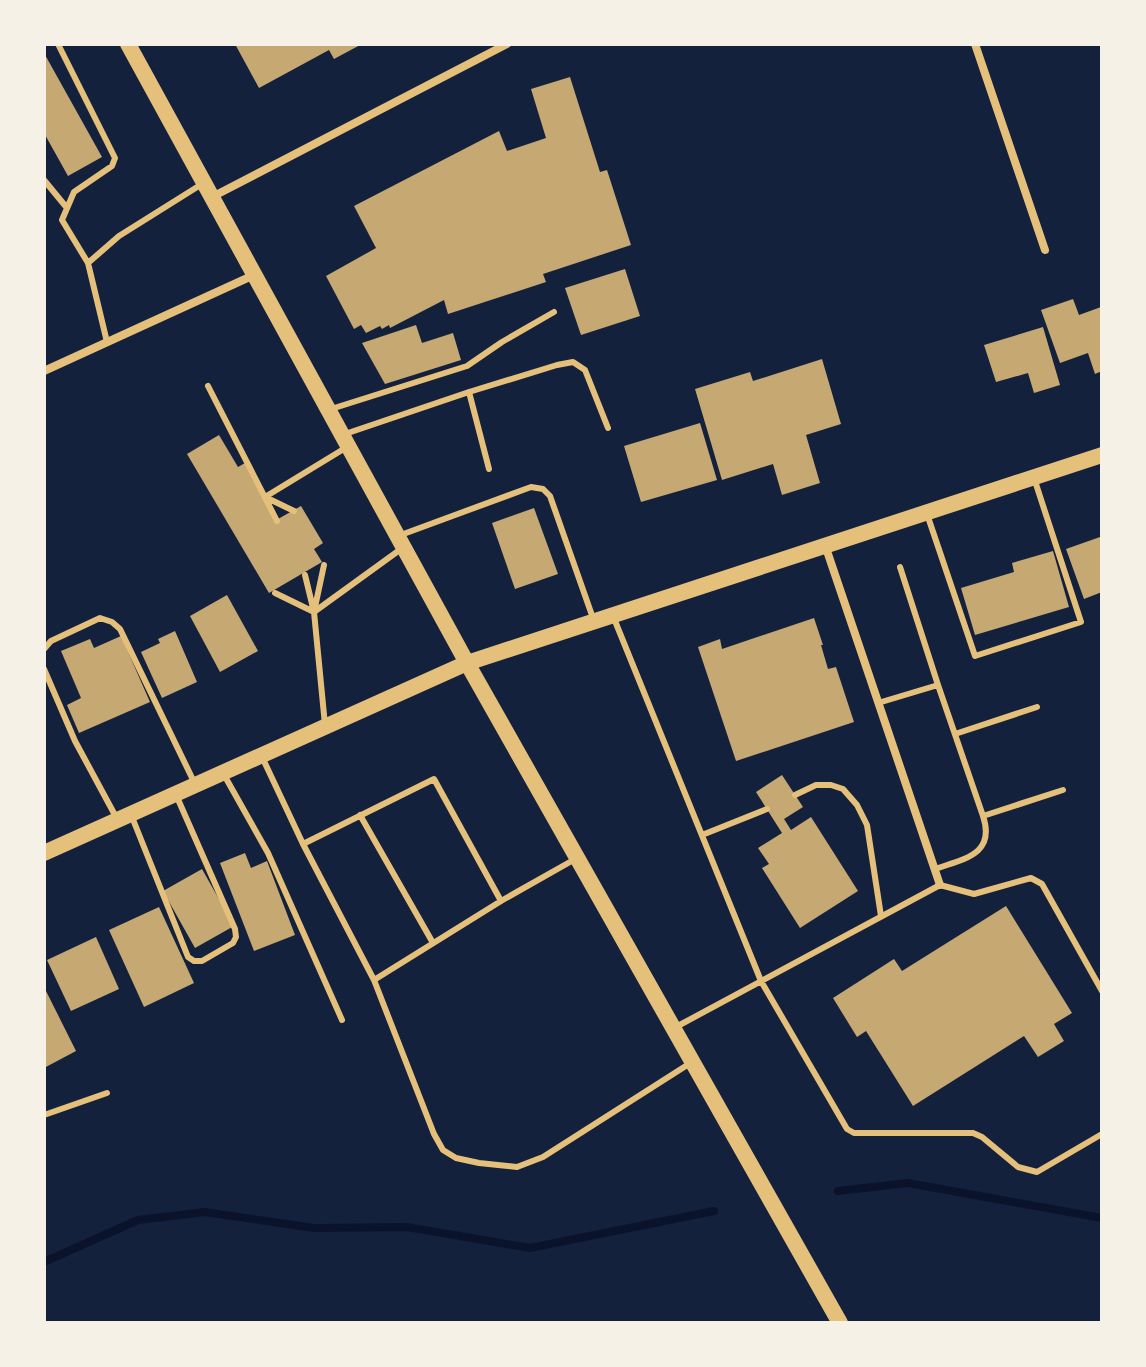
<svg xmlns="http://www.w3.org/2000/svg" width="1146" height="1367" viewBox="0 0 1146 1367" font-family="'DM Sans',sans-serif">
<rect width="100%" height="100%" fill="#14213d"/>
<g fill="none" stroke-linecap="round" stroke-linejoin="round">
<path stroke="#0b132b" stroke-width="8" d="M838,1191L908,1183L1102,1218
M44,1262L138,1220L205,1212L314,1228L407,1227L530,1248L714,1211"/>
</g>
<path fill="#c6a872" d="M235,44H362L334,59L329,50L259,88Z
M44,53L102,157L68,176L44,133Z
M570,77L600,172L607,170L631,245L543,274L546,282L448,314L444,300L390,328L389,325L382,329L380,326L366,333L361,325L354,329L326,276L376,248L354,206L499,131L507,151L546,138L531,89Z
M625,269L640,316L581,335L565,288Z
M1073,299L1079,315L1101,307L1102,310V371L1095,374L1088,353L1060,363L1041,310Z
M416,325L422,343L453,333L461,360L385,384L362,343Z
M1043,327L1060,385L1034,393L1028,373L996,382L984,345Z
M822,359L841,424L806,435L820,483L782,495L773,464L722,480L695,389L750,372L753,381Z
M700,423L717,480L641,502L624,446Z
M219,435L238,467L245,463L278,519L301,506L323,543L314,549L322,562L269,593L187,454Z
M534,508L558,574L515,589L492,523Z
M1100,537L1102,543V592L1084,599L1066,549Z
M1053,551L1069,607L975,635L961,588L1014,572L1012,563Z
M227,595L258,651L220,672L190,616Z
M814,618L823,645H821L828,669L836,667L854,722L736,761L698,647L720,639L722,649Z
M175,631L197,682L162,698L141,652L160,643L158,639Z
M121,636L150,702L79,733L67,705L81,698L61,651L90,639L94,648Z
M782,775L803,807L784,819L791,830L811,817L858,891L800,928L762,868L769,864L758,848L782,833L756,792Z
M245,853L251,868L267,861L295,935L254,951L220,863Z
M202,869L234,926L195,948L163,891Z
M1006,906L1072,1013L1054,1024L1064,1041L1038,1057L1024,1036L913,1106L866,1031L857,1037L833,998L894,959L902,971Z
M159,907L194,983L144,1007L109,930Z
M96,937L119,989L71,1011L47,960Z
M44,987L76,1051L44,1068Z"/>
<g fill="none" stroke-linecap="round" stroke-linejoin="round">
<path stroke="#e5c07b" stroke-width="6" d="M58,44L115,158L112,166L74,192L62,220L88,263
M44,180L67,208
M107,342L88,263L119,236L202,184
M208,386L277,521
M469,392L489,469
M328,410L467,366L502,342L554,312
M345,434L469,392L557,365L573,362L585,370L608,428
M294,511L265,497L347,447
M927,514L975,656L1081,622L1034,478
M398,536L531,487L543,489L550,496L594,621
M305,575L313,608
M275,593L314,612
M314,612L324,565
M613,616L761,981L847,1129L854,1133H973L982,1137L1018,1167L1037,1172L1102,1134
M44,649L51,641L100,618L112,622L120,629L195,784
M44,669L75,741L116,817
M938,685L983,816L1063,790
M878,703L938,685L900,567
M325,725L314,612L401,549
M955,734L1037,707
M263,759L303,844L374,980L434,1134L443,1150L456,1158L479,1163L517,1167L543,1157L692,1062
M223,773L268,853L342,1020
M795,795L816,785H831L843,789L857,805L867,825L881,916
M360,815L433,943
M132,817L188,957L194,961H202L233,943L236,937L235,929L177,797
M702,835L767,809
M303,844L434,779L501,901
M935,869C963,859 996,855 983,816
M374,980L501,901L577,858
M674,1028L940,885L974,894L1031,878L1042,884L1102,991
M44,1115L107,1093"/>
<path stroke="#e5c07b" stroke-width="8" d="M975,44L1045,250
M212,197L507,44
M44,371L254,275
M825,545L940,885"/>
<path stroke="#e5c07b" stroke-width="16" d="M128,44L467,663L840,1323
M44,853L467,663L1102,455"/>
</g>
<rect width="1146" height="1367" fill="none" stroke="#f6f1e7" stroke-width="92"/>
</svg>
